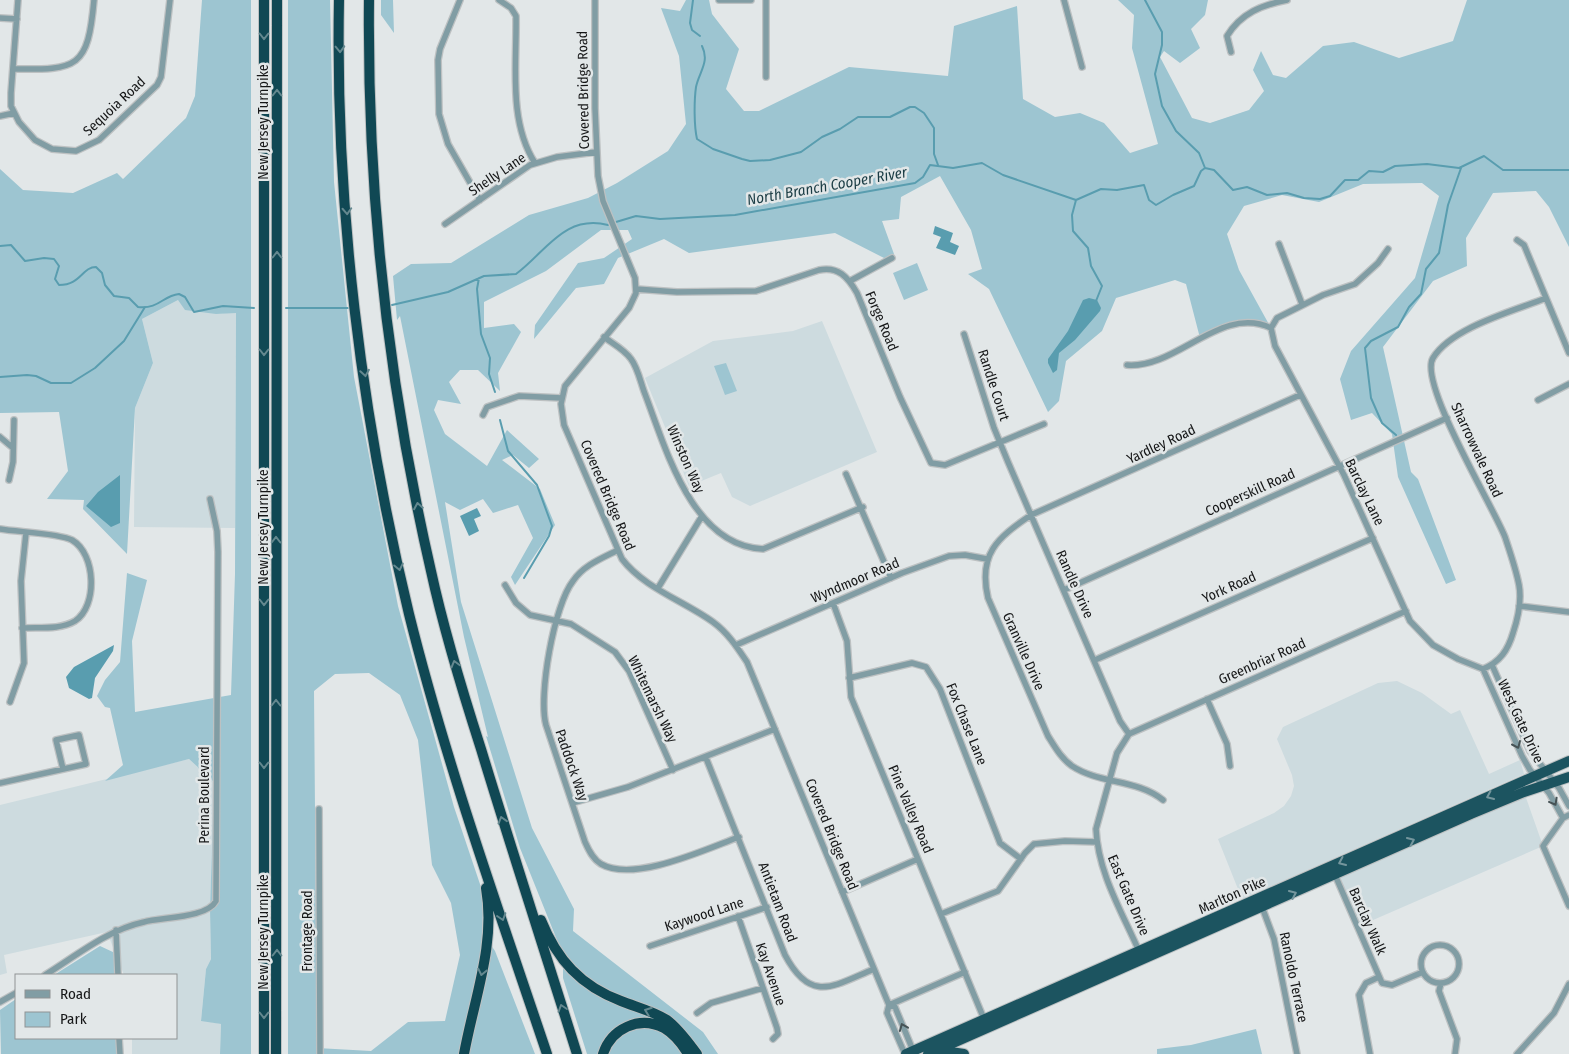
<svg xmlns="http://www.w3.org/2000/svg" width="1569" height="1054" viewBox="0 0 1569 1054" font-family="'Fira Sans Condensed',sans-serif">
<rect width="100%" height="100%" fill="#e2e7e8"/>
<path fill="#cddbdf" d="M178,300L216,314L236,312L235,528L134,527L135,408L153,363L142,319Z
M822,321L877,452L750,506L732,497L721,473L689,486L645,378L713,341L793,331Z
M1397,681L1422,693L1451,714L1460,710L1489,774L1520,760L1524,774L1242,899L1218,839L1274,813L1284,806L1291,796L1294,786L1292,775L1277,739L1283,727L1378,683Z
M189,759L214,782L210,910L211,959L206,969L201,1020L221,1024L220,1054H132V1038H176V975H124L107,932L4,955L7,973L0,975V805Z
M1524,792L1543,846L1357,927L1335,875Z"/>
<path fill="#9dc5d1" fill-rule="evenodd" d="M202,0H251V1054H220L221,1024L201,1021L206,969L211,959L210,910L214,782L189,759L105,781L123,765L110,708L105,707L97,696L105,680L120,662L127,573L147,580L132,641L135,712L231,695L235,574L236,313L216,314L185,310L178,300L142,319L153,363L135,408L127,554L83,509L84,500L47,499L68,471L59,412L0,413V169L23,190L73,193L117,173L123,179L186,118L195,96Z
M288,0H330L334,182L354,377L398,606L454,807L484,896L482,932L495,951L535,1054H288ZM369,673L400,695L418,740L432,865L451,903L460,955L445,1021L408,1022L371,1051L317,1048L314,691L335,674Z
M381,0H393L394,33L381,15Z
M686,0H709L712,14L739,49L726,89L744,111H759L849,67L948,76L954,26L1017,6L1023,99L1055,117L1080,113L1104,123L1130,153L1158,144L1132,48L1134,15L1118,0H1208L1205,15L1191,29L1200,48L1180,63L1164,51L1160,57L1192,118L1210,123L1249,110L1264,91L1253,70L1261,51L1273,75L1286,78L1323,46L1354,42L1399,58L1453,41L1467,0H1569V247L1549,207L1536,191L1493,193L1466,238L1467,266L1433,281L1383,347L1411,472L1418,479L1456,580L1446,584L1398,477L1392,434L1372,413L1351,420L1340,379L1351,351L1415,278L1439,196L1422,183L1363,184L1319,202L1282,195L1244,206L1227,234L1239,270L1271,328L1245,323L1200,338L1186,284L1175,280L1116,298L1102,331L1066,361L1059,401L1048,412L989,289L968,274L982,269L971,230L940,176L901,197L899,219L882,221L894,254L886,259L835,233L689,253L664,239L618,258L604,284L576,288L534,339L535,325L578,263L604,258L632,239L628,230H601L546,271L484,302V328L514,324L521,332L498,373L500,391L478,370H460L449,382L461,404L438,400L434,410L445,434L487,466L507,430L539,459L529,468L513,455L502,460L540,489L555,525L515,585L511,577L533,538L518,505L493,513L483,499L460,510L445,502L461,602L532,828L574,909L573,931L703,1032L718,1054H587L563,978V955L520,848L486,736L488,737L464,637L400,316L397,320L393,276L411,264L451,263L529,215L588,198L617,183L668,151L686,124L679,56L661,8L680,11Z
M917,263L928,290L904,300L893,273Z
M726,363L737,391L725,395L714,366Z
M100,946L115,953L116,975H54Z
M16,999V1038H117V1054H1L0,1010Z
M1256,1029L1262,1054H1157V1049L1191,1045Z"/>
<path fill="#599daf" d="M935,226L953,233L950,242L959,246L955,255L936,248L941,237L933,234Z
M1089,298L1097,300L1101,308L1100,311L1075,340L1059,353L1057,370L1053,373L1048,363V359L1068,331L1083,300Z
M120,475V523L111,527L86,506L98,492Z
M477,508L481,516L474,519L479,531L469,536L460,516Z
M114,645L113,651L95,678L92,698L89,699L69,688L66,677L74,667Z"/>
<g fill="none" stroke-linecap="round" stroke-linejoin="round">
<path stroke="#599daf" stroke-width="2" d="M693,0L690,23L692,30L700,36
M1145,0L1162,32V45L1155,74L1162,106L1176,131L1199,153L1205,168
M702,46C710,62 699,72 696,87C694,101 694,126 697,139L713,149L742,159L750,161L770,160L801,152L822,137L840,129L858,117H890L910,107H915L924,113L934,128V154L938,165
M1205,168L1214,170L1233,190L1247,187L1267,195L1287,193L1304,198L1320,199L1330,196L1345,180H1358L1369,171L1383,172L1395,166L1427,164L1459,168L1484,156L1503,170H1569
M1076,200L1072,215L1073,231L1088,248L1091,266L1102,286L1096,301
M616,222L636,216L660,219L735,215L915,183L923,177L930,165L953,168L982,163L1003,175L1076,200L1101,189L1117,190L1144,185L1149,200L1156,205L1173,195L1194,186L1201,171L1205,168
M0,246L11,245L25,261L44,258L54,259L59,266L55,279L59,285C81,285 82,267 96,267L102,273L105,285L114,296L129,298L138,307C160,309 162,296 179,294L185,297L194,312L223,306L254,308
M479,278L477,289L481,334L490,358L489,374L495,392
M392,305L448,292L484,276L516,274C546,252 564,214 608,225
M286,308H348
M0,377L27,375L36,376L51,383H71L95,368L124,341L145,307
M500,420L508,451L537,485L552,526L549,536L524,578
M1396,435L1382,423L1371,398L1365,348L1371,341L1398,327L1409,307L1421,294L1426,269L1439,253L1448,205L1461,168"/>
<defs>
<path id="minor" d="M18,0L11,93V106L19,122L35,140L52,149L76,151L99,140L157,85L161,77L170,0
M460,0L440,49L438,60L439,114L448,144L480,200
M499,0L511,8L516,16C517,64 508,121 535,163
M595,0V108L598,176L603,201L635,278L636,293L629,308L565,386L561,404L564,425L622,559C644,588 684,601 713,622C728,633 737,647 747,662L889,1005L887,1013L904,1052L909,1053
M719,0H751
M766,0V77
M1064,0L1082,67
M0,18L17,19
M1231,52L1227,36C1241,13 1262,5 1287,0
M13,69C78,70 88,68 94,0
M0,116L14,113
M445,224L530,165L557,157L596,152
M1517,240L1524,245L1569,353
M1279,244L1302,304
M1388,249L1378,263L1355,284L1323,295L1277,318L1271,328L1275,346L1344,475L1410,621L1433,645L1458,659L1483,669C1500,662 1508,650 1513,633C1518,618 1522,601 1519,585C1516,569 1510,552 1505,537C1493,506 1418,383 1433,358C1452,327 1514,311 1546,298
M850,281L892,258
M636,289L677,292L756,291L819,270C838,266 848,277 857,293L900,397L931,463L945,465L1044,424
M964,334L994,428L1008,462L1120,721L1129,734
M604,337C612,343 625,350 631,359C638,368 641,384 645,394C666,449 692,546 763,549L863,507
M1127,365C1177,369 1221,304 1271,328
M1538,400L1569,384
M483,415L487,407L519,396L562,398
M0,437L13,448
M846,474L891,578
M9,480L13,462L14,420
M0,529C17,532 58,533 72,540C96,554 98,606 75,621C60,630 39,627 22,628
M616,551C600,559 583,566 573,581C554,605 538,696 546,725L585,842C589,851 593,859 601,864C634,883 706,849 739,837
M505,585L516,603L530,615L571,624L615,652L629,671L673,770
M658,588L702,516
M1064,590L1447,418
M833,603L847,641L851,697L984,1019
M1519,606L1569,612
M736,645L902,573L949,556L965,555L987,559
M1095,660L1373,538
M1492,665L1530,751L1559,788L1569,806
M1483,669L1522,756L1530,770L1549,793L1563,818
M849,678L912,663L926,667L940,689L1000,843L1021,859
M1207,699L1227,744L1230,766
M10,702L24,663L21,581L26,533
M706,758L785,955C811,1004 833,986 874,969
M0,783L86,764L79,735L56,740L63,769
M1163,800C1137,779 1099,784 1072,766C1061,758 1055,747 1048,736L988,598C978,554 997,538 1031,515L1300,395
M572,803L628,787L775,729
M319,809L320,1054
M1569,815L1563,818L1543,846L1569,906
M1335,875L1382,983L1392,985L1423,972
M842,892L918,859
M1262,907L1274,939L1297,1054
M941,914L998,891L1025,853L1034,844L1065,841L1097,842
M738,916L777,1028L778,1034L773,1039
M116,930L118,975
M1421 964a19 19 0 1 1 38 0a19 19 0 1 1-38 0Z
M650,946L767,907
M1139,951C1122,912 1098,873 1096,829L1117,753L1129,734L1406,611
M45,975C76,956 107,930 144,922C163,917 207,918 216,901L218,552L217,531L210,499
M1441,983L1439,991L1457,1039L1455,1054
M0,1002L16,993
M889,1005L965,972
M889,1005L895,1007L912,1048L909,1052
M697,1013L711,1003L763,988
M119,1038L120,1054
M1370,1054L1359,995L1366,983L1379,977
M1517,1054L1554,1013L1569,984"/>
<path id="trunk" d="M937,1050L964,1054
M906,1054L1569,761
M928,1054L1471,814L1524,792L1569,777"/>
<path id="motorway" d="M339,0C335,203 361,416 409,614C446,763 498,908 547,1054
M369,0C367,192 388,384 431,571C444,631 462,690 481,749C512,851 545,952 577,1054
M541,920C557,960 581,986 621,1001C636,1007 653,1011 667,1020C679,1029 688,1042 697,1054
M264,1054V0
M276,1054L277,0
M464,1054C474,999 496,944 486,888
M603,1054C611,1029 639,1015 664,1028C674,1034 682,1044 688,1054"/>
</defs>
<use href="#minor" stroke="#bdc1c2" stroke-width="8"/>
<use href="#trunk" stroke="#bdc1c2" stroke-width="12"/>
<use href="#motorway" stroke="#bdc1c2" stroke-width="12"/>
<use href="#minor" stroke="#819da4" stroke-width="5.5"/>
<use href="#trunk" stroke="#1c5460" stroke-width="10"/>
<use href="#motorway" stroke="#104854" stroke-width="10"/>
</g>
<defs><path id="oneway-chevron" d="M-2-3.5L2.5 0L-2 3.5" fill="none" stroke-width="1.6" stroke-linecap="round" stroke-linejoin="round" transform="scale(1.25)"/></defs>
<g stroke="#64888f">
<use href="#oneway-chevron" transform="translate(264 36) rotate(90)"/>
<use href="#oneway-chevron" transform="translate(340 49) rotate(88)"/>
<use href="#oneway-chevron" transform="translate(277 93) rotate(-90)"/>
<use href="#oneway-chevron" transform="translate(347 211) rotate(87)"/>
<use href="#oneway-chevron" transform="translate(277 255) rotate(-90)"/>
<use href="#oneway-chevron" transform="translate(264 352) rotate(90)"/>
<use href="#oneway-chevron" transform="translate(365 373) rotate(81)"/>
<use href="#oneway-chevron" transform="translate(418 506) rotate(-100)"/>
<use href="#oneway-chevron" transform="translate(276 540) rotate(-90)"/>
<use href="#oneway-chevron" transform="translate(399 567) rotate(78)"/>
<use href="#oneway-chevron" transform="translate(264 602) rotate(90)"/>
<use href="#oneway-chevron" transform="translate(455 664) rotate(-105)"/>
<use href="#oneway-chevron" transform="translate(276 703) rotate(-90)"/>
<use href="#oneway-chevron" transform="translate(264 765) rotate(90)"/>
<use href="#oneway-chevron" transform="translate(502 820) rotate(-107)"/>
<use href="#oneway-chevron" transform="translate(502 917) rotate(72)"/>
<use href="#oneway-chevron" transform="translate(277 953) rotate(-90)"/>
<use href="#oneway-chevron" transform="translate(482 972) rotate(102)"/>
<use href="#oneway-chevron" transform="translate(562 1008) rotate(-108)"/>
<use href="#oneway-chevron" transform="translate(648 1011) rotate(-160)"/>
<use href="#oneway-chevron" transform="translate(264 1015) rotate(90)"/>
</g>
<g stroke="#465356">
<use href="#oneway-chevron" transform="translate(1517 745) rotate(66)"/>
<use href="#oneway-chevron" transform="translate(1554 802) rotate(61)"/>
<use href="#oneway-chevron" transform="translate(903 1027) rotate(-112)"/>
</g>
<g stroke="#75969d">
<use href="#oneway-chevron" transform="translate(1490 796) rotate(156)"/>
<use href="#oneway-chevron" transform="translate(1411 841) rotate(-24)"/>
<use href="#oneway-chevron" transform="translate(1342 862) rotate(156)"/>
<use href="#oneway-chevron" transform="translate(1293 894) rotate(-24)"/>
</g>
<g text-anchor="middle" stroke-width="5" stroke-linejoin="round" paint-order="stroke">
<g font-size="14" fill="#151617" stroke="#e2e7e8">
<text transform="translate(583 90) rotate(-91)" y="5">Covered Bridge Road</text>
<text transform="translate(114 106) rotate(-43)" y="5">Sequoia Road</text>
<text transform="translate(263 122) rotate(-90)" y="5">New Jersey Turnpike</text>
<text transform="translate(497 174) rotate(-34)" y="5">Shelly Lane</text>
<text transform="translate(882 321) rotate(67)" y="5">Forge Road</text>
<text transform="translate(994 385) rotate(72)" y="5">Randle Court</text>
<text transform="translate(1161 444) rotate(-25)" y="5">Yardley Road</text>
<text transform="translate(1477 450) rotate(65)" y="5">Sharrowvale Road</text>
<text transform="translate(686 459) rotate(66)" y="5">Winston Way</text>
<text transform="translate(1250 492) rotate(-24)" y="5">Cooperskill Road</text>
<text transform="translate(1365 492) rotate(64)" y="5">Barclay Lane</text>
<text transform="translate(608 495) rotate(67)" y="5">Covered Bridge Road</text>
<text transform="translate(263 527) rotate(-90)" y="5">New Jersey Turnpike</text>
<text transform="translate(855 580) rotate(-23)" y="5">Wyndmoor Road</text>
<text transform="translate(1075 584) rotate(66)" y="5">Randle Drive</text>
<text transform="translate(1229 587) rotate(-24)" y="5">York Road</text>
<text transform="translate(1024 651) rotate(66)" y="5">Granville Drive</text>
<text transform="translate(1262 661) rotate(-24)" y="5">Greenbriar Road</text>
<text transform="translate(653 699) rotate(64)" y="5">Whitemarsh Way</text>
<text transform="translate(1521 721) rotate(65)" y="5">West Gate Drive</text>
<text transform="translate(967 724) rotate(68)" y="5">Fox Chase Lane</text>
<text transform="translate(572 765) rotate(71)" y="5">Paddock Way</text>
<text transform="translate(204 795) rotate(-90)" y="5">Perina Boulevard</text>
<text transform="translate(911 809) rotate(67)" y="5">Pine Valley Road</text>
<text transform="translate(832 834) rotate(68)" y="5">Covered Bridge Road</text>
<text transform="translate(1129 895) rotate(67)" y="5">East Gate Drive</text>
<text transform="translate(1232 895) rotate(-24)" y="5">Marlton Pike</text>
<text transform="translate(778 902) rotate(69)" y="5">Antietam Road</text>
<text transform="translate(704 914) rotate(-18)" y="5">Kaywood Lane</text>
<text transform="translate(1368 921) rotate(66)" y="5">Barclay Walk</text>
<text transform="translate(307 931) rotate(-90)" y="5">Frontage Road</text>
<text transform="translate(263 932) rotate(-90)" y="5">New Jersey Turnpike</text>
<text transform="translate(771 974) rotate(71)" y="5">Kay Avenue</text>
<text transform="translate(1294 977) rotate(78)" y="5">Ranoldo Terrace</text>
</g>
<g font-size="15" font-style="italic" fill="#1a3c44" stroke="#e2e7e8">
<text transform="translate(827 186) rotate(-10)" y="5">North Branch Cooper River</text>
</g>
</g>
<rect x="15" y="974" width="162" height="65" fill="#e2e7e8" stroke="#909394"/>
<rect x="25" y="990" width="25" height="8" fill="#819da4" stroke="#909394"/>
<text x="60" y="999" font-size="15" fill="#151617">Road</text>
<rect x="25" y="1012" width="25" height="15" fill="#9dc5d1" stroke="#909394"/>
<text x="60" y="1024" font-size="15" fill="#151617">Park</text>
</svg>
